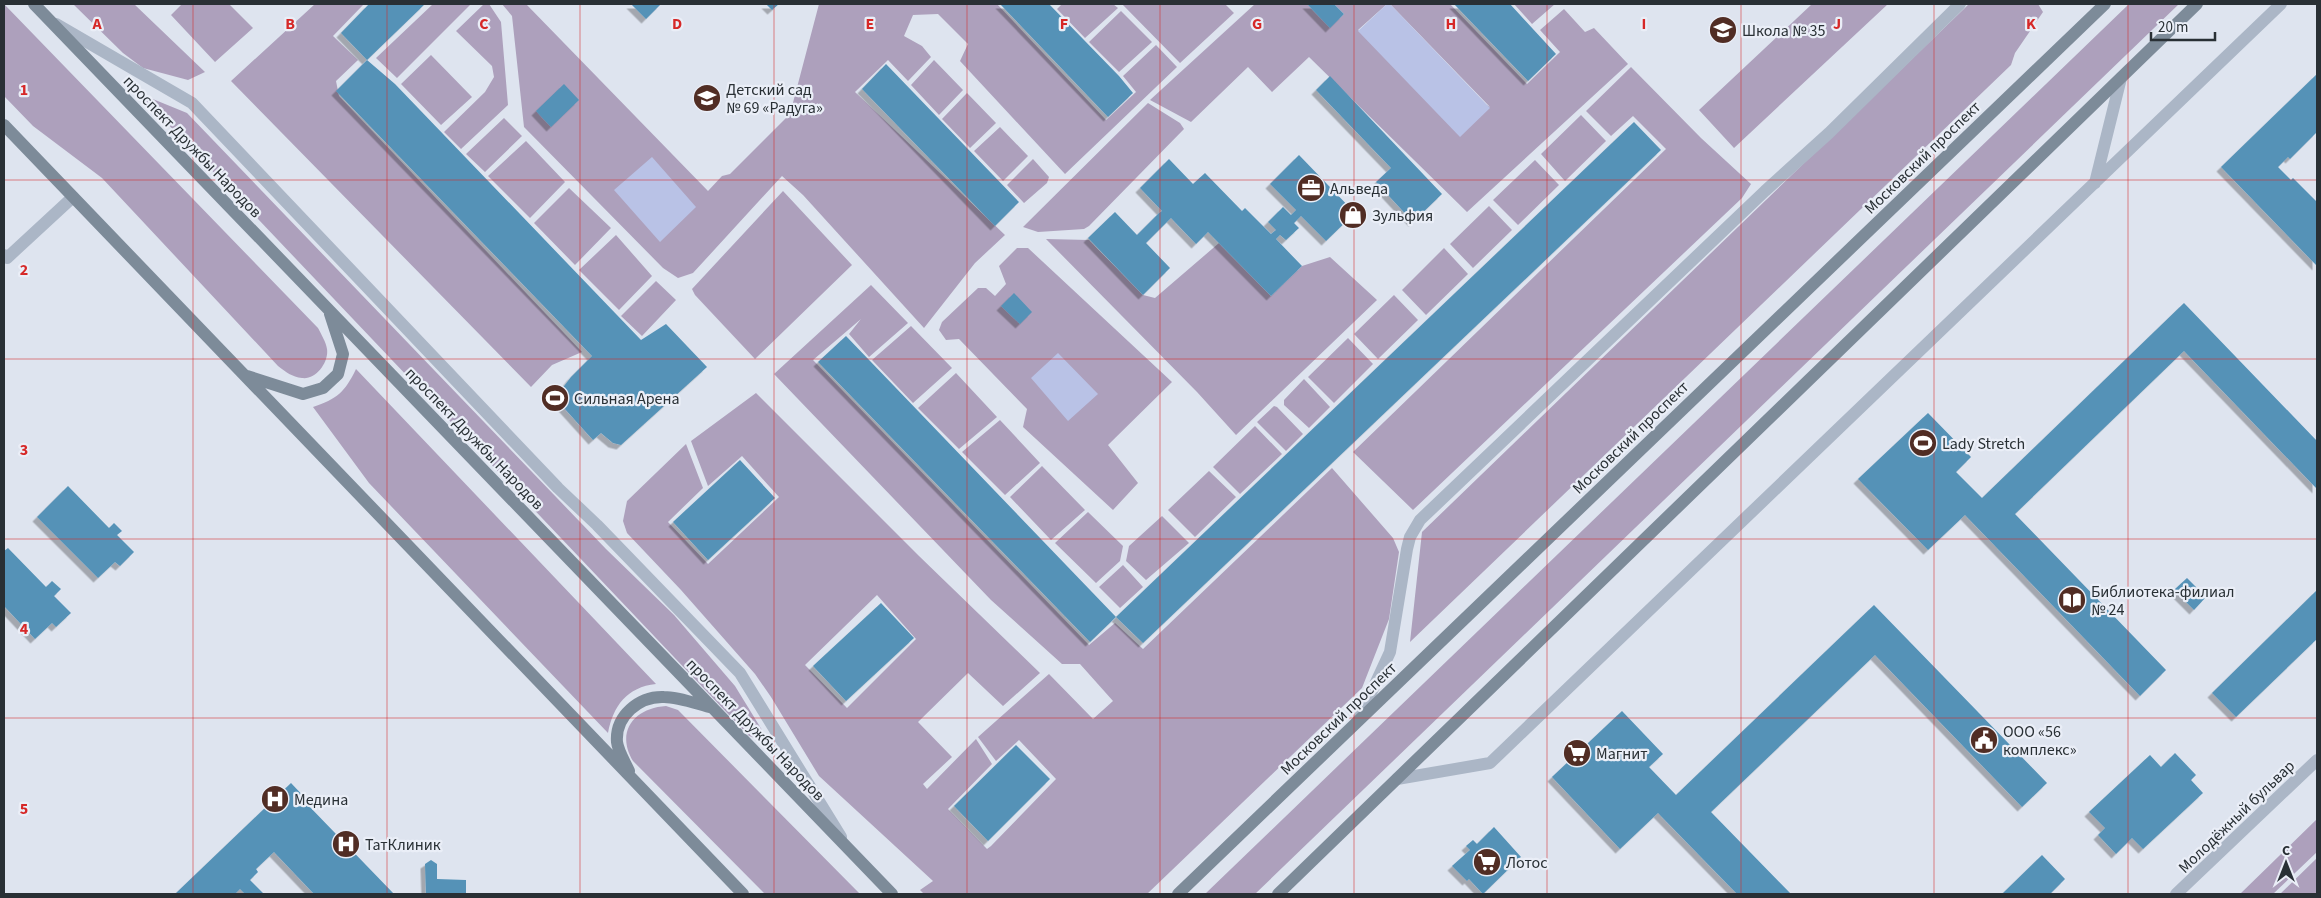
<svg xmlns="http://www.w3.org/2000/svg" width="2321" height="898" viewBox="0 0 2321 898" font-family="'Source Sans 3',sans-serif">
<defs>
<filter id="shadow"><feDropShadow dx="-4.5" dy="4.5" stdDeviation="0" flood-color="#0004"/></filter>
</defs>
<rect width="100%" height="100%" fill="#dee4ef"/>
<path fill="#ada0bc" fill-rule="evenodd" d="M4,4L318,328C321,334 326,342 327,349C329,362 316,380 302,378C292,377 286,372 278,366L102,178L33,126L4,96Z
M73,4H134L205,72L188,80L143,68L123,53Z
M182,4H229L253,28L215,62L171,15Z
M315,4H364L333,36L358,60L336,81L339,96L582,352L552,365L531,387L231,81Z
M433,4H471L397,78L376,58Z
M484,4H489L501,22L508,105L461,149L444,132L485,92L494,77L492,66L456,31Z
M502,4H526L708,191L722,176L730,174L790,114L819,4H997L1106,120L1136,92L1123,76L1156,45L1177,67L1065,174L960,61L968,44L938,14L913,15L904,36L922,46L931,57L908,81L888,60L855,92L1005,235L975,263L924,328L803,195L782,176L693,273L678,278L663,268L524,127L512,16Z
M1062,4H1113L1118,8L1085,38L1057,9Z
M1122,4H1225L1234,13L1180,63Z
M1255,4H1307L1330,27L1344,14L1334,4H1387L1358,30L1490,107L1390,4H1450L1527,84L1560,52L1540,30L1564,9L1585,32L1594,28L1628,64L1467,212L1309,57L1272,92L1248,67L1191,122L1150,100Z
M1514,4H1555L1532,24Z
M1812,4H1888L1734,148L1699,110Z
M1969,4H2038L2043,12L2015,53L2011,65L1410,642L1422,532Z
M2129,4H2179L1255,894H1205Z
M1121,11L1152,42L1119,72L1089,42Z
M431,55L472,97L441,125L401,84Z
M934,60L963,90L939,115L911,85Z
M1631,67L1701,138L1751,184L1742,198L1413,510L1353,452L1666,149L1633,116L1611,136L1586,111Z
M967,93L996,123L970,148L942,119Z
M143,95L187,113L606,549L674,615L735,686L770,743L749,736L145,100Z
M1148,103L1180,123L1184,129L1089,226L1084,229L1038,232L1023,227Z
M1581,115L1606,141L1565,181L1541,154Z
M504,118L522,136L485,172L466,154Z
M1000,127L1028,156L1003,181L974,151Z
M526,141L565,182L530,218L488,176Z
M1033,159L1049,177L1047,183L1024,203L1007,185Z
M1535,160L1559,185L1518,225L1493,200Z
M569,188L611,228L575,265L534,223Z
M783,191L852,265L755,359L695,295L692,289Z
M1489,206L1512,230L1473,268L1450,244Z
M616,235L652,276L619,310L579,270Z
M1046,239L1089,240L1143,295L1155,298L1219,243L1271,296L1302,266L1330,257L1377,300L1236,435L1197,392Z
M1017,248H1028L1172,382L1108,445L1138,483L1113,510L1023,427L1027,409L959,339L946,340L939,330L942,322L978,288H986L995,296L1006,284L999,266Z
M1444,248L1468,274L1426,315L1402,290Z
M656,281L676,300L642,336L621,316Z
M871,285L908,323L869,357L849,334L861,319L813,360L1089,645L1115,623L1143,649L1332,468L1393,538L1399,552L1389,619L1362,688L1147,894H924L920,890L933,881L819,776L771,697L755,674L681,590L627,533L623,521L627,501L686,444L703,488L668,522L708,564L779,497L742,456L708,486L691,441L756,393L919,556L1040,673L1003,706L968,673L918,722L952,757L923,784L927,789L976,739L992,764L948,809L987,849L991,846L1056,779L1019,740L996,761L978,737L1049,674L1093,719L1113,701L1080,664H1062L991,600L774,374ZM877,595L916,639L847,708L805,665Z
M1394,295L1418,320L1378,359L1354,334Z
M911,326L952,368L913,403L872,360Z
M1348,338L1373,364L1334,403L1308,377Z
M356,369L656,684C627,687 613,706 608,733L369,483L313,407C337,399 345,392 356,369Z
M956,373L997,417L959,449L918,408Z
M1304,379L1330,407L1309,428L1284,405V400Z
M1274,406L1277,407L1303,434L1286,451L1257,422Z
M1000,420L1040,463L1005,495L962,452Z
M1255,426L1282,454L1240,494L1213,467Z
M1042,466L1085,510L1051,540L1010,497Z
M1209,471L1236,497L1195,537L1168,510Z
M1088,512L1123,546L1120,561L1096,583L1055,543Z
M1162,516L1189,543L1146,580L1126,561L1129,546Z
M1123,565L1143,587L1120,608L1099,587Z
M666,706L678,710L860,894H765L633,761C615,731 635,708 666,706Z
M2317,819V852L2273,894H2240Z
M2317,858V894H2280Z"/>
<path fill="#b9c2e6" d="M1387,4H1390L1490,108L1460,137L1358,31Z
M652,157L696,207L660,242L614,190Z
M1058,353L1098,394L1068,421L1031,378Z"/>
<path fill="#5492b7" filter="url(#shadow)" d="M369,4H425L367,60L341,33Z
M631,4H661L646,19Z
M766,4H779L772,10Z
M1000,4H1049L1119,76L1133,93L1108,117Z
M1307,4H1334L1344,14L1330,28Z
M1454,4H1510L1556,54L1528,81Z
M367,60L395,84L641,340L666,324L707,367L621,445L613,443L601,433L593,440L555,398L571,377L592,356L336,91Z
M886,64L1019,202L995,226L862,89Z
M2317,74V132L2290,159L2288,157L2278,167L2291,180L2293,178L2317,202V266L2221,167Z
M1330,76L1442,194L1413,222L1376,182L1391,168L1316,90Z
M564,84L579,100L551,127L536,111Z
M1634,122L1661,150L1143,643L1116,617L1090,642L818,362L846,336L1116,617Z
M1299,155L1355,213L1326,241L1301,216L1294,223L1299,228L1286,240L1280,235L1276,239L1302,266L1271,296L1208,232L1196,244L1171,218L1146,243L1170,268L1143,295L1088,238L1115,212L1137,235L1159,213L1162,211L1140,188L1169,159L1193,184L1205,173L1242,211L1245,208L1271,234L1276,230L1268,222L1283,207L1291,215L1296,210L1270,184Z
M1014,293L1032,312L1020,324L1001,306Z
M2184,303L2317,441V489L2184,351L2015,514L2166,670L2140,696L1965,515L1928,550L1858,479L1928,413L1971,457L1956,472L1982,498Z
M740,460L775,498L708,560L673,522Z
M68,486L109,528L114,523L122,531L117,535L134,552L120,566L115,562L98,578L37,517Z
M8,548L46,587L52,581L61,589L54,596L71,613L56,627L52,623L35,639L4,606V551Z
M2187,578L2206,597L2194,610L2174,590Z
M2317,590V639L2236,717L2212,693Z
M881,603L914,638L846,701L813,666Z
M1874,605L2047,783L2022,807L1875,655L1711,812L1791,894H1737L1658,813L1620,849L1552,777L1622,711L1663,754L1649,767L1676,795Z
M1016,745L1050,779L988,841L954,806Z
M2175,753L2196,775L2191,780L2203,793L2143,849L2132,838L2116,854L2098,835L2105,828L2089,812L2150,755L2161,767Z
M291,783L309,802L307,804L394,894H314L274,852L256,869L258,872L250,880L264,894H245L240,889L235,894H175Z
M1494,827L1521,857L1483,894L1469,879L1467,881L1452,866L1470,850L1466,846L1473,840L1477,844Z
M2042,855L2065,879L2050,894H2002Z
M431,860L437,864V879L466,880V894H426L425,864Z"/>
<g fill="none" stroke-linecap="round" stroke-linejoin="round">
<path stroke="#abb6c6" stroke-width="12" d="M2176,894L2317,760"/>
<path stroke="#abb6c6" stroke-width="12" d="M56,24L192,103L558,488L597,525L740,673L841,837
M2095,183L2121,78
M4,255L7,258L73,197
M1359,719L1390,652L1407,549L1410,537L1420,520L1765,191L1829,133L1960,4
M1397,779L1490,763L2281,4"/>
<path stroke="#7d8b99" stroke-width="12" d="M34,4L892,894
M4,125L743,894
M247,376L303,394L323,388L338,374L343,354L330,314
M629,771C625,762 618,751 617,742C615,716 639,696 664,697C679,697 697,704 713,708
M1178,894L2105,4
M1278,894L2197,4"/>
</g>
<path fill="none" stroke="#d62828" stroke-width="1" stroke-opacity="0.55" d="M193,4V894M387,4V894M580,4V894M774,4V894M967,4V894M1160,4V894M1354,4V894M1547,4V894M1741,4V894M1934,4V894M2128,4V894M4,180H2317M4,359H2317M4,539H2317M4,718H2317"/>
<defs>
<symbol id="school-disc" viewBox="-11 -11 22 22"><circle r="9.5" fill="#512d24" stroke="#eaeef7"/><path d="M0-5L7-2L0 1L-7-2ZM-4 1L0 2.5L4 1V4Q0 6-4 4Z" fill="#fff"/></symbol>
<symbol id="office-disc" viewBox="-11 -11 22 22"><circle r="9.5" fill="#512d24" stroke="#eaeef7"/><path d="M-6-3h4V-5.5h4V-3h4V5H-6ZM-1-4.5V-3h2v-1.5ZM-6 0V1H6V0Z" fill="#fff"/></symbol>
<symbol id="shop-disc" viewBox="-11 -11 22 22"><circle r="9.5" fill="#512d24" stroke="#eaeef7"/><path d="M-5-2.5h2.3a2.7 3.5 0 0 1 5.4 0H5L5.5 6h-11ZM-1.5-2.5h3a1.5 2.3 0 0 0-3 0Z" fill="#fff"/></symbol>
<symbol id="stadium-disc" viewBox="-11 -11 22 22"><circle r="9.5" fill="#512d24" stroke="#eaeef7"/><path d="M0-5a6.5 5 0 1 0 0 10a6.5 5 0 1 0 0-10ZM-3.5-1.8h7v3.6h-7Z" fill="#fff"/></symbol>
<symbol id="library-disc" viewBox="-11 -11 22 22"><circle r="9.5" fill="#512d24" stroke="#eaeef7"/><path d="M-6-4Q-3-5.5-.7-3.5V5Q-3 3-6 4ZM6-4Q3-5.5 .7-3.5V5Q3 3 6 4Z" fill="#fff"/></symbol>
<symbol id="civic-disc" viewBox="-11 -11 22 22"><circle r="9.5" fill="#512d24" stroke="#eaeef7"/><path d="M-.6-6.5H3V-4.5H.6V-3L4-1V1h2V6H-6V1h2V-1L-.6-3ZM-1.2 2.5V6h2.4V2.5Z" fill="#fff"/></symbol>
<symbol id="supermarket-disc" viewBox="-11 -11 22 22"><circle r="9.5" fill="#512d24" stroke="#eaeef7"/><path d="M-6-5.5h2.5l.6 2H6L4.5 2H-2.5L-4.4-4H-6ZM-1.5 3.2a1.3 1.3 0 1 0 .1 0ZM3 3.2a1.3 1.3 0 1 0 .1 0Z" fill="#fff"/></symbol>
<symbol id="hospital-disc" viewBox="-11 -11 22 22"><circle r="9.5" fill="#512d24" stroke="#eaeef7"/><path d="M-5-5h3v3.5h4V-5h3V5h-3V1.5h-4V5h-3Z" fill="#fff"/></symbol>
</defs>
<g fill-rule="evenodd">
<use href="#school-disc" x="1707" y="14" width="32" height="32"/>
<use href="#school-disc" x="691" y="82" width="32" height="32"/>
<use href="#office-disc" x="1295" y="172" width="32" height="32"/>
<use href="#shop-disc" x="1337" y="199" width="32" height="32"/>
<use href="#stadium-disc" x="539" y="382" width="32" height="32"/>
<use href="#stadium-disc" x="1907" y="427" width="32" height="32"/>
<use href="#library-disc" x="2056" y="584" width="32" height="32"/>
<use href="#civic-disc" x="1968" y="724" width="32" height="32"/>
<use href="#supermarket-disc" x="1561" y="737" width="32" height="32"/>
<use href="#hospital-disc" x="259" y="783" width="32" height="32"/>
<use href="#hospital-disc" x="330" y="828" width="32" height="32"/>
<use href="#supermarket-disc" x="1471" y="846" width="32" height="32"/>
</g>
<g text-anchor="middle" stroke-width="4.5" stroke-linejoin="round" paint-order="stroke">
<g font-size="16" fill="#293035" stroke="#eaeef7" text-anchor="start">
<text x="1742" y="36">Школа № 35</text>
<text x="726" y="95">Детский сад<tspan x="726" dy="18">№ 69 «Радуга»</tspan></text>
<text x="1330" y="194">Альведа</text>
<text x="1372" y="221">Зульфия</text>
<text x="574" y="404">Сильная Арена</text>
<text x="1942" y="449">Lady Stretch</text>
<text x="2091" y="597">Библиотека-филиал<tspan x="2091" dy="18">№ 24</tspan></text>
<text x="2003" y="737">ООО «56<tspan x="2003" dy="18">комплекс»</tspan></text>
<text x="1596" y="759">Магнит</text>
<text x="294" y="805">Медина</text>
<text x="365" y="850">ТатКлиник</text>
<text x="1506" y="868">Лотос</text>
</g>
<g font-size="16" fill="#293035" stroke="#eaeef7">
<text transform="translate(193 146) rotate(46)" y="6">проспект Дружбы Народов</text>
<text transform="translate(1922 157) rotate(-44)" y="6">Московский проспект</text>
<text transform="translate(1630 437) rotate(-44)" y="6">Московский проспект</text>
<text transform="translate(475 438) rotate(46)" y="6">проспект Дружбы Народов</text>
<text transform="translate(1338 718) rotate(-44)" y="6">Московский проспект</text>
<text transform="translate(756 729) rotate(46)" y="6">проспект Дружбы Народов</text>
<text transform="translate(2236 816) rotate(-44)" y="6">Молодёжный бульвар</text>
</g>
</g>
<g font-size="16" text-anchor="middle" font-weight="bold" fill="#d62828" stroke="#eaeef7" stroke-width="4.5" stroke-linejoin="round" paint-order="stroke">
<text x="97" y="29">A</text>
<text x="290" y="29">B</text>
<text x="484" y="29">C</text>
<text x="677" y="29">D</text>
<text x="870" y="29">E</text>
<text x="1064" y="29">F</text>
<text x="1257" y="29">G</text>
<text x="1451" y="29">H</text>
<text x="1644" y="29">I</text>
<text x="1837" y="29">J</text>
<text x="2031" y="29">K</text>
<text x="24" y="95">1</text>
<text x="24" y="275">2</text>
<text x="24" y="455">3</text>
<text x="24" y="634">4</text>
<text x="24" y="814">5</text>
</g>
<rect width="2321" height="898" fill="none" stroke="#293035" stroke-width="10"/>
<g transform="translate(2286 863)" stroke="#eaeef7" stroke-width="4" paint-order="stroke">
<path d="M0-4L9 19L0 12L-9 19Z" fill="#293035"/>
<text y="-8" font-size="14" font-weight="bold" text-anchor="middle" fill="#293035">С</text>
</g>
<path d="M2151 32v8h64v-8" fill="none" stroke="#293035" stroke-width="2.5"/>
<text x="2158" y="32" font-size="15" fill="#293035" stroke="#eaeef7" stroke-width="4" paint-order="stroke">20 m</text>
</svg>
